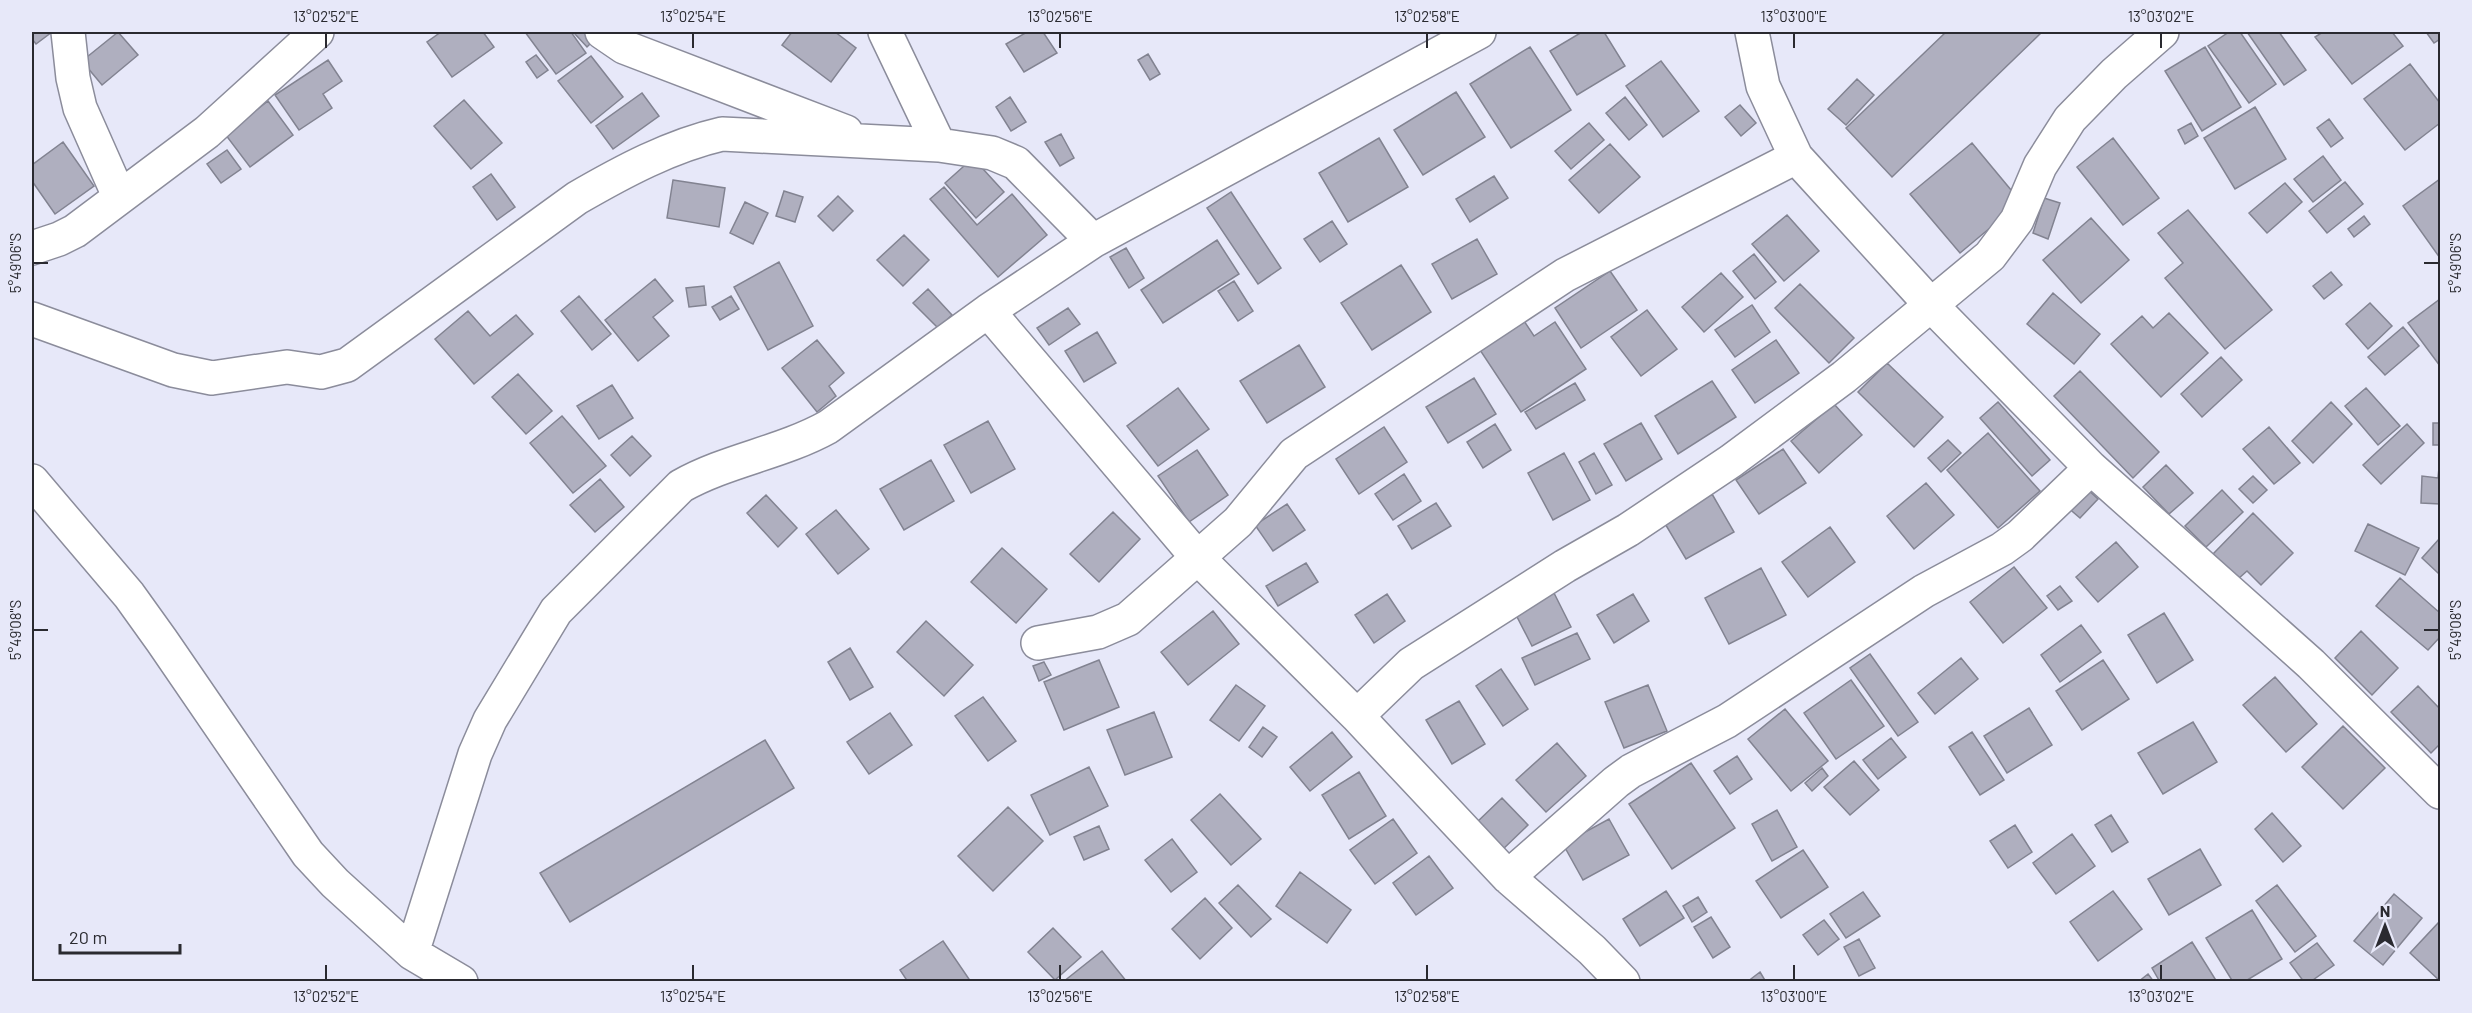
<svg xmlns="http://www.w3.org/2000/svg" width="2472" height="1013" viewBox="0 0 2472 1013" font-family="Barlow,sans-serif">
<rect width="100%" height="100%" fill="#e7e8f9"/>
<path fill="#afafbf" stroke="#828391" stroke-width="1.5" d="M32,32H52L36,44L32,39Z
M118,32L138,55L102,85L82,61Z
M441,32H483L494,47L452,77L427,42Z
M525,32H571L586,53L556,74Z
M579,32H587L595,39L587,47L575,34Z
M792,32H835L856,48L831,82L782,45Z
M1027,32H1043L1057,53L1024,72L1006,44Z
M1582,32H1604L1625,66L1577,95L1550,51Z
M1946,32H2042L1892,177L1846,128Z
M2229,32H2240L2276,84L2249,103L2208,46Z
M2247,32H2279L2306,70L2284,85Z
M2323,32H2392L2403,46L2352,84L2315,37Z
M2426,32H2440V39L2434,43Z
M1530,47L1571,110L1511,148L1470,84Z
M2205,47L2241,107L2202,131L2165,71Z
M1148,54L1160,74L1150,80L1138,60Z
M536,55L548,70L537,78L526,62Z
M591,56L623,97L591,123L558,81Z
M328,60L342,81L323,94L332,108L299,130L275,95Z
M1661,61L1699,111L1663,137L1626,86Z
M2410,64L2440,103V123L2405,150L2364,99Z
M1857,79L1874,95L1846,125L1828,109Z
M1456,92L1485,137L1423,175L1394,130Z
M642,93L659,116L613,149L596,126Z
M1010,97L1026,122L1011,131L996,107Z
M1625,97L1647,125L1629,140L1606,113Z
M464,100L502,143L471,169L434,126Z
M268,101L293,135L250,167L225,134Z
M1740,105L1756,123L1741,136L1725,117Z
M2255,107L2286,159L2235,189L2204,138Z
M2329,119L2343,138L2331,147L2317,128Z
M1589,123L1604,140L1571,169L1555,151Z
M2191,123L2198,136L2185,144L2178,130Z
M1061,134L1074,158L1060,166L1045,142Z
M1379,138L1408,187L1348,222L1319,173Z
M2113,138L2159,198L2123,225L2077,167Z
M63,142L94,186L55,214L32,181V165Z
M1972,143L2021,202L1960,253L1910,194Z
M1610,144L1640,177L1599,213L1569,180Z
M227,150L241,169L221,183L207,164Z
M2323,156L2341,180L2313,202L2294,179Z
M973,158L1004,192L976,218L945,183Z
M491,174L515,207L497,220L473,187Z
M1494,176L1508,198L1470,222L1456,199Z
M2440,179V258L2403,206Z
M673,180L725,188L719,227L667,218Z
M2345,182L2363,204L2327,233L2309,211Z
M2285,183L2302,202L2267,233L2249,213Z
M944,187L977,225L1012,194L1047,235L998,277L930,199Z
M784,191L803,197L795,222L776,216Z
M1231,192L1281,268L1258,284L1207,208Z
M838,196L853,211L833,231L818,216Z
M2044,198L2060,203L2048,239L2033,233Z
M745,202L768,213L753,244L730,233Z
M2188,210L2272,310L2225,349L2165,278L2183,263L2158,233Z
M1787,215L1819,251L1784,281L1752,244Z
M2364,216L2370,224L2354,237L2348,229Z
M2091,218L2129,260L2081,303L2043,260Z
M1332,221L1347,244L1320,262L1304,239Z
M904,235L929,260L903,286L877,260Z
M1477,239L1497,274L1452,299L1432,264Z
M1217,240L1239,274L1163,323L1141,290Z
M1126,248L1144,278L1129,288L1110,257Z
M1754,254L1776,282L1755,299L1733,271Z
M779,262L813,326L768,350L734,287Z
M1401,265L1431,312L1372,350L1341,303Z
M1610,271L1637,310L1581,348L1555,308Z
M2331,272L2342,285L2324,299L2313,286Z
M1721,273L1743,297L1704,332L1682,307Z
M655,279L673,301L653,317L669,336L638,361L605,320Z
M1234,281L1253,311L1238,321L1218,291Z
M1800,284L1854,338L1829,363L1775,308Z
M704,286L706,305L689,307L686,288Z
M928,289L952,315L938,328L913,303Z
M2053,293L2100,334L2074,364L2027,324Z
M579,296L611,334L592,350L561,311Z
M731,296L739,309L720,320L712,307Z
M2440,299V366L2408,323Z
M2370,303L2392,326L2368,349L2346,324Z
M1752,305L1770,332L1735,357L1715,330Z
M1068,308L1080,324L1049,345L1037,328Z
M1647,310L1677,349L1641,376L1611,337Z
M468,311L490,336L516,315L533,334L474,384L435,339Z
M2169,313L2208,353L2161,397L2111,344L2142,316L2153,328Z
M1524,321L1534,336L1555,322L1586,369L1521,412L1480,350Z
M2403,327L2419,346L2385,375L2368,357Z
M1097,332L1116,363L1084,382L1065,351Z
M817,340L844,373L829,386L836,396L817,412L782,368Z
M1776,340L1799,373L1755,403L1732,370Z
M1299,345L1325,387L1267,423L1240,381Z
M2221,357L2242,380L2202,417L2181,394Z
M1887,363L1943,417L1914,447L1858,392Z
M2080,371L2159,452L2133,478L2054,396Z
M518,374L552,411L526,434L492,397Z
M1474,378L1496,414L1448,443L1426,407Z
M1712,381L1736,417L1678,454L1655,416Z
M1575,383L1585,400L1536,429L1525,412Z
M612,385L633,418L599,439L577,406Z
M1178,388L1209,429L1158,466L1127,426Z
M2366,388L2400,426L2378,445L2345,406Z
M1998,402L2050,460L2032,476L1980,418Z
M2331,402L2352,424L2313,463L2292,441Z
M1834,404L1862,435L1819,473L1791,441Z
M562,416L606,466L573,493L530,443Z
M988,421L1015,469L971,493L944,445Z
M1641,423L1662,459L1626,481L1604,444Z
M2433,423H2440V445H2433Z
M1495,424L1511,450L1483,468L1467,442Z
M2407,424L2424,443L2381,484L2363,465Z
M1384,427L1407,462L1359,494L1336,459Z
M2269,427L2300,463L2274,484L2243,449Z
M1988,433L2040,491L1998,528L1947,470Z
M632,436L651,456L630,476L611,455Z
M1948,440L1961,453L1941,472L1928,458Z
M1783,449L1806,483L1759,514L1736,480Z
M1197,450L1228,495L1189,522L1158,476Z
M1564,453L1590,500L1553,520L1528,473Z
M1594,453L1612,485L1596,494L1579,462Z
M2440,457V504L2421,503L2422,476L2438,478Z
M931,460L954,501L904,530L880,489Z
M2166,465L2193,493L2169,514L2143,487Z
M1404,474L1421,501L1393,520L1375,494Z
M2253,476L2267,490L2253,503L2239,489Z
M600,479L624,507L595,532L570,505Z
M1926,483L1954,515L1914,549L1887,516Z
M2085,487L2098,499L2080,518L2066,506Z
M2222,490L2243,512L2206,547L2185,526Z
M1712,494L1734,532L1686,559L1664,522Z
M766,495L797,528L778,547L747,513Z
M1436,503L1451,526L1412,549L1398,526Z
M1287,504L1305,530L1273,551L1255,525Z
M836,510L869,549L838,574L806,534Z
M1113,512L1140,539L1099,582L1070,554Z
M2253,513L2293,553L2261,585L2247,571L2238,579L2213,554Z
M2368,524L2419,548L2405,575L2355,551Z
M1830,527L1855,562L1808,597L1782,562Z
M2440,538V571L2438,573L2422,558Z
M2116,542L2138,567L2098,602L2076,577Z
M1002,548L1047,589L1016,623L971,582Z
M1306,563L1318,582L1278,606L1266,586Z
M2014,567L2047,608L2003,643L1970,602Z
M1761,568L1786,615L1729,644L1705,598Z
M2400,578L2440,613V637L2428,650L2376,606Z
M2060,586L2072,601L2058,610L2047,596Z
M1552,589L1571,627L1532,646L1513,609Z
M1387,594L1405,621L1374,643L1355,615Z
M1633,594L1649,621L1614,643L1597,615Z
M1213,611L1239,644L1188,685L1161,652Z
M2164,613L2193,660L2157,683L2128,635Z
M926,621L973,665L944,696L897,652Z
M2081,625L2101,652L2060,682L2041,655Z
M2361,631L2398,668L2372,695L2335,658Z
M1577,633L1590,659L1535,685L1522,658Z
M850,648L873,687L850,700L828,662Z
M1870,654L1918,722L1898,736L1850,668Z
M1961,658L1978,679L1935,714L1918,693Z
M1099,660L1119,707L1064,730L1044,682Z
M2103,660L2129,699L2082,730L2056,691Z
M1044,662L1051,675L1039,681L1033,666Z
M1501,669L1528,709L1503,726L1476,686Z
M2275,677L2317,724L2286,752L2243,705Z
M1851,680L1884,726L1836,759L1804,713Z
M1236,685L1265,706L1239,741L1210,720Z
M1648,685L1667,731L1624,748L1605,702Z
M2418,686L2440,709V744L2431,753L2391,712Z
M983,697L1016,741L988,761L955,716Z
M1459,701L1485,744L1452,764L1426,720Z
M2029,708L2052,745L2007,773L1984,736Z
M1785,709L1828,761L1791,791L1748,739Z
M1154,712L1172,757L1125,775L1107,730Z
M890,713L912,745L869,774L847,742Z
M2193,722L2217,762L2163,794L2138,753Z
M2343,726L2385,768L2343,809L2302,767Z
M1263,727L1277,737L1262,757L1249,747Z
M1332,732L1352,757L1310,791L1290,767Z
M1972,732L2004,780L1980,795L1949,747Z
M1891,738L1906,757L1878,779L1863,760Z
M765,740L794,788L570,922L540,873Z
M1557,743L1586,776L1546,812L1516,780Z
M1737,756L1752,779L1730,794L1714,771Z
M1854,761L1879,790L1850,815L1824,787Z
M1691,763L1735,828L1672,869L1629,804Z
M1089,767L1108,806L1050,835L1031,795Z
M1822,768L1828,776L1812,791L1805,783Z
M1359,772L1386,816L1349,839L1322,795Z
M1220,794L1261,839L1231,865L1191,820Z
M1502,798L1528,825L1500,852L1474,825Z
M1008,807L1043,841L993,891L958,856Z
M1777,810L1797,847L1772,861L1752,824Z
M2272,813L2301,846L2283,862L2255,829Z
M2111,815L2128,842L2112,852L2095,825Z
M1393,819L1417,853L1375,884L1350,850Z
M1609,819L1629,855L1583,880L1563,844Z
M2015,825L2032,852L2008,868L1990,841Z
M1099,826L1109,849L1084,860L1074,837Z
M2072,834L2095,866L2056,894L2033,863Z
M1172,839L1197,872L1171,892L1145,860Z
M2200,849L2221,885L2169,915L2148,879Z
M1803,850L1828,887L1781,918L1756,881Z
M1429,856L1453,888L1416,915L1393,883Z
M1300,872L1351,910L1327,943L1276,906Z
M1238,885L1271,919L1251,937L1219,903Z
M2277,885L2316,936L2295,952L2256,901Z
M1666,891L1684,918L1640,946L1623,919Z
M2113,891L2142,929L2098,961L2070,922Z
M1863,892L1880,916L1846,938L1830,914Z
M2394,894L2422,918L2383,965L2354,941Z
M1698,897L1707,912L1692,922L1683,906Z
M1205,898L1232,928L1200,959L1172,929Z
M2252,910L2282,959L2244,982H2233L2206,938Z
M1711,917L1730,947L1713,958L1694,927Z
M1824,920L1839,939L1818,955L1803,935Z
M2440,921V981L2410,953Z
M1053,928L1081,957L1055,980L1028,952Z
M1859,939L1875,968L1859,976L1844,947Z
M943,941L971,982H908L900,970Z
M2192,942L2217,982H2160L2152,968Z
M2317,943L2334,965L2310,982H2304L2290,963Z
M1102,951L1127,982H1063Z
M1760,972L1766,982H1747Z
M2148,974L2154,982H2138Z"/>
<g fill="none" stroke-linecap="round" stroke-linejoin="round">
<defs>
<path id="minor" d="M68,32L73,78L80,108L119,196
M602,32L624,47L846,132
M885,32L939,145
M1752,32L1763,86L1796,157L1931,305L2091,468L2311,664L2440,792
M32,248L59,239L75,231L207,132L317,32
M988,311L1197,557L1357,716L1508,877L1592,950L1623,982
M32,319L173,370L212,378L287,367L321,372L347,365L577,198C622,172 670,146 722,134L939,145L992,153L1016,163L1093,241
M32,481L129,595L162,641L308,854L335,883L412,953L461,982
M1038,643L1098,632L1128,619L1238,522L1294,454L1565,275L1796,157
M1357,716L1411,664L1565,566L1628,530L1731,461L1844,377L1990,256L2017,220L2040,166L2070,119L2114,74L2162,32
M1508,877L1616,782L1631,771L1727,721L1924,591L2002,549L2020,536L2091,468
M412,953L475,754L490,720L556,611L681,486C727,460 781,453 828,427L988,311L1093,241L1479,32"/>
</defs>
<use href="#minor" stroke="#8b8c9b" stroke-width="36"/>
<use href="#minor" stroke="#fff" stroke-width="33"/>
</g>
<path fill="none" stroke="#2a2a30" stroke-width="2" d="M326,33V48M693,33V48M1060,33V48M1427,33V48M1794,33V48M2161,33V48M33,263H48M2424,263H2439M33,630H48M2424,630H2439M326,965V980M693,965V980M1060,965V980M1427,965V980M1794,965V980M2161,965V980"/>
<rect width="2472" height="1013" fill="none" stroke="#e7e8f9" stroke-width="66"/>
<g transform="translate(2385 926)" stroke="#e7e8f9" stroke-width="4.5" paint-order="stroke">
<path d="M0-4.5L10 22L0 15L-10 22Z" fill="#2a2a30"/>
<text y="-9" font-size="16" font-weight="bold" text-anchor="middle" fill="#2a2a30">N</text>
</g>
<path d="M60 944v9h120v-9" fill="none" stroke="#2a2a30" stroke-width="3"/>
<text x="69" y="944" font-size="18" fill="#2a2a30" stroke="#e7e8f9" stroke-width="4.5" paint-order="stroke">20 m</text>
<rect x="33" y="33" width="2406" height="947" fill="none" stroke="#2a2a30" stroke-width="2"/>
<g font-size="15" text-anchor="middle" fill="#2a2a30">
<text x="326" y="22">13°02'52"E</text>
<text x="693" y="22">13°02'54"E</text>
<text x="1060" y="22">13°02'56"E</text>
<text x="1427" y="22">13°02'58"E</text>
<text x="1794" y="22">13°03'00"E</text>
<text x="2161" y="22">13°03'02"E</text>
<text transform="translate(16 263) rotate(-90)" y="5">5°49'06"S</text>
<text transform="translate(2456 263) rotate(-90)" y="5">5°49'06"S</text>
<text transform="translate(16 630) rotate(-90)" y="5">5°49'08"S</text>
<text transform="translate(2456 630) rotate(-90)" y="5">5°49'08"S</text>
<text x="326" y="1002">13°02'52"E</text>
<text x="693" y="1002">13°02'54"E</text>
<text x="1060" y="1002">13°02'56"E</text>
<text x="1427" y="1002">13°02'58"E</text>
<text x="1794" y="1002">13°03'00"E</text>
<text x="2161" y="1002">13°03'02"E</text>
</g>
</svg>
